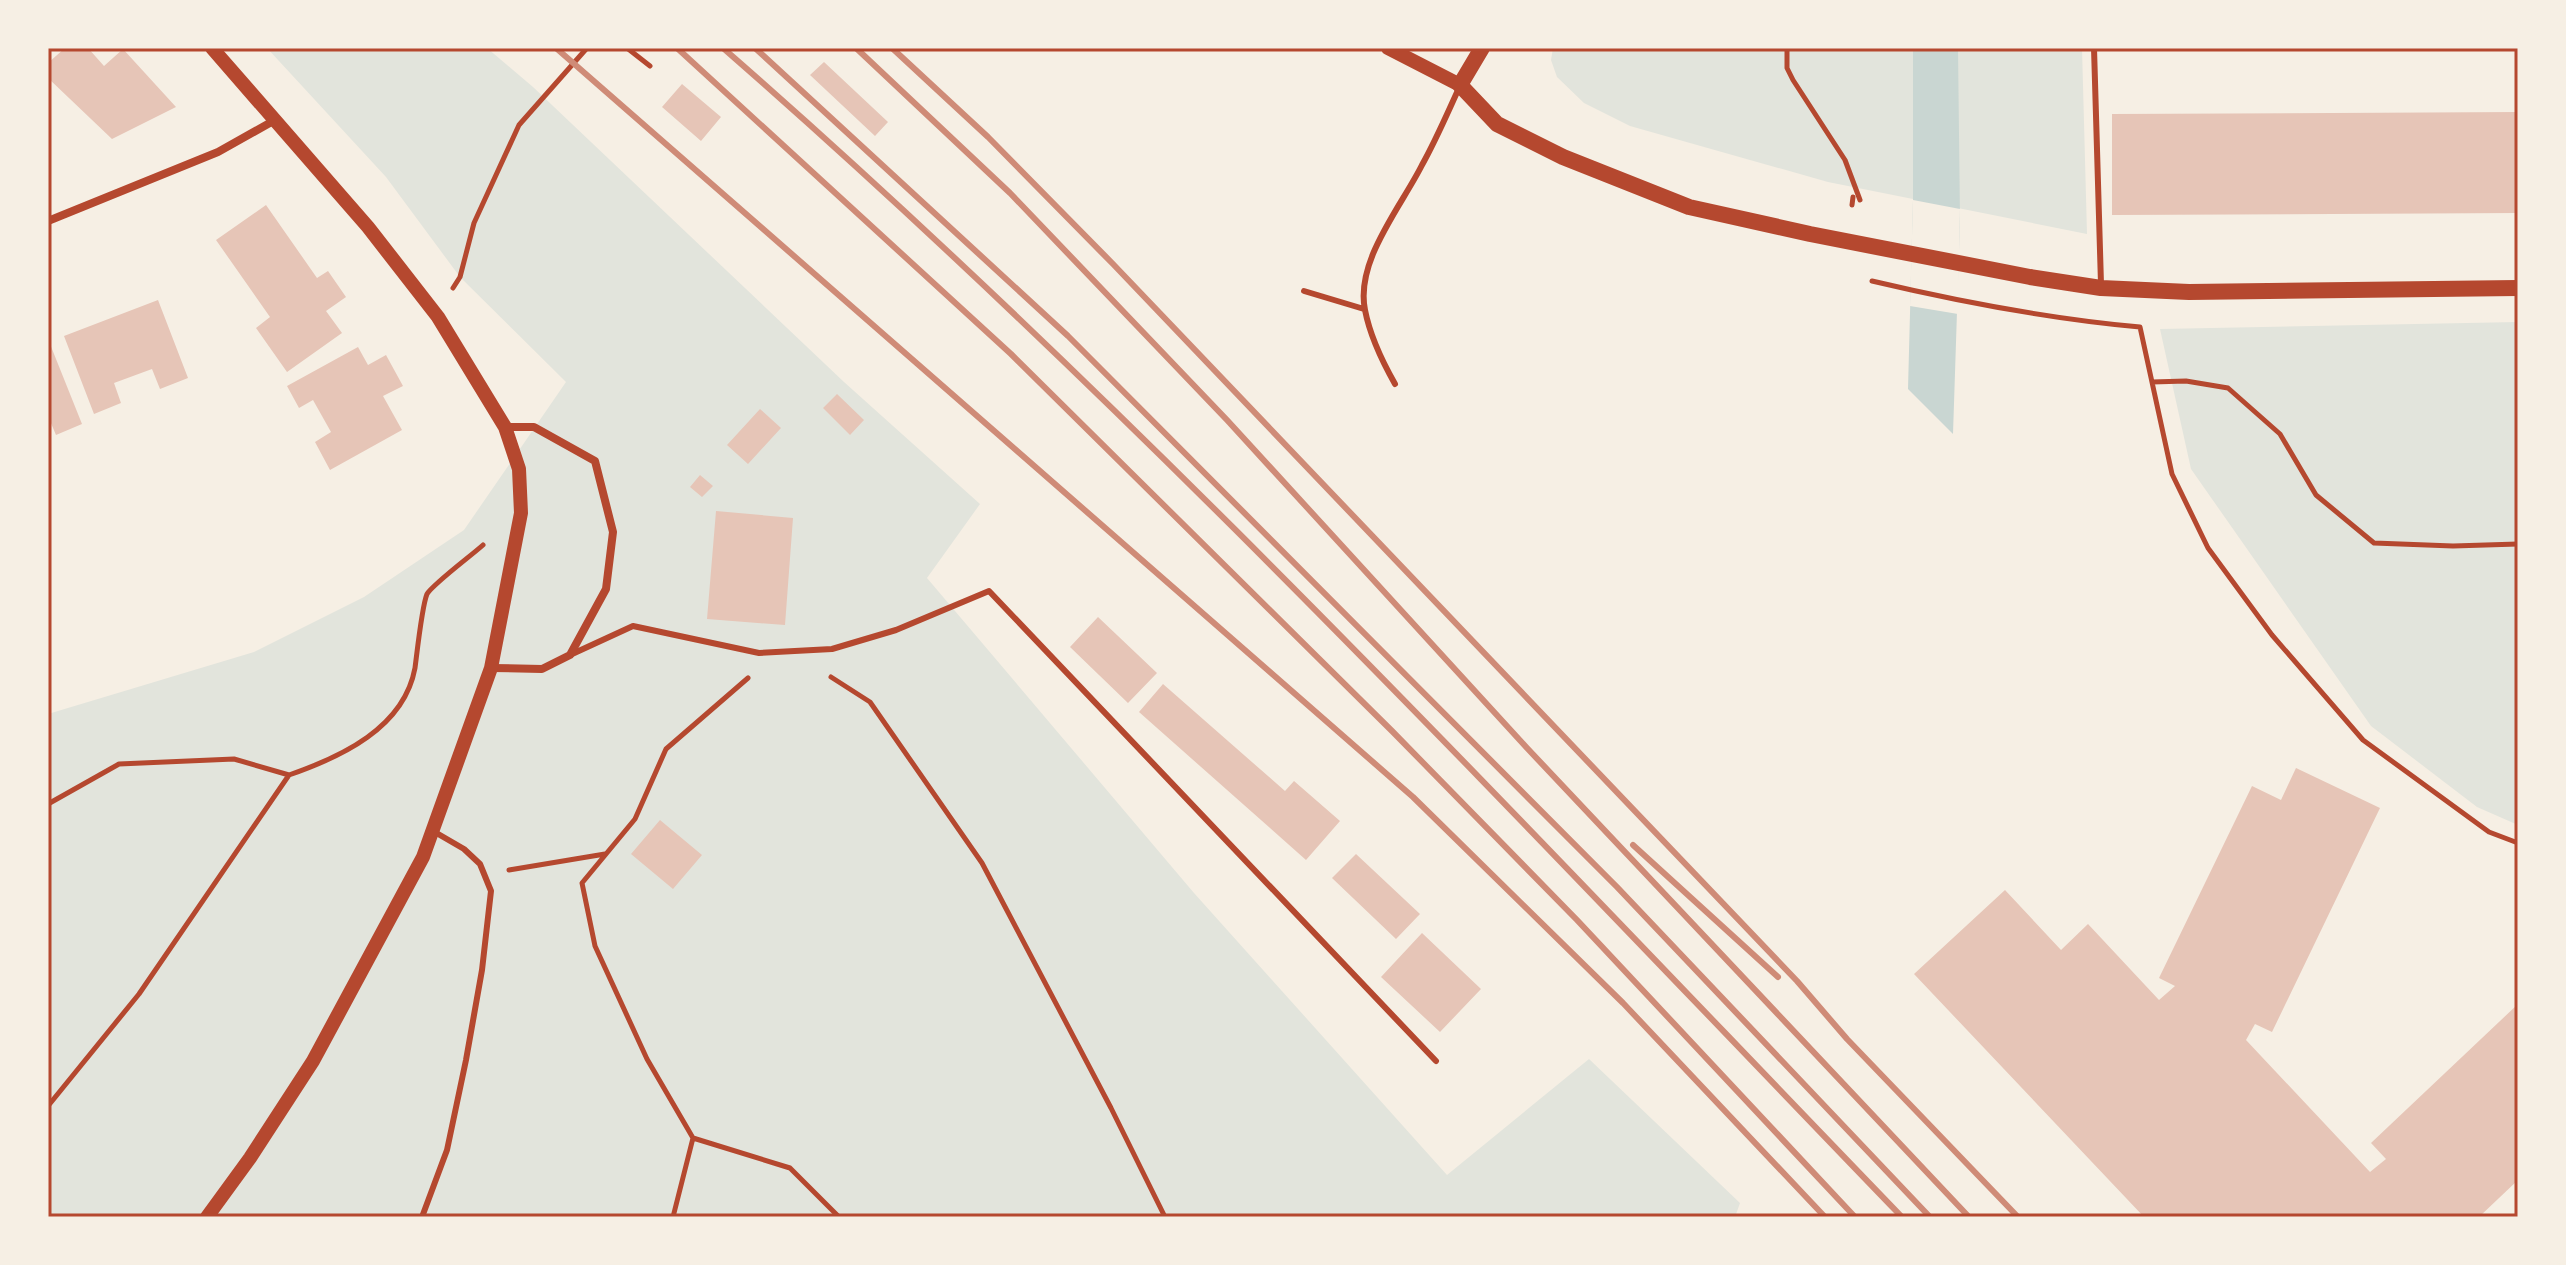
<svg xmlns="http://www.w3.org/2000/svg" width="2566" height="1265" viewBox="0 0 2566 1265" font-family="'Sofia Sans Condensed',sans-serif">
<rect width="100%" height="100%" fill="#f6efe4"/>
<path fill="#e2e4dc" d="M267,48H487L533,87L844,382L980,504L927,578L1194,893L1447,1175L1589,1059L1740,1203L1735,1217H48V714L254,652L364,597L464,530L566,382L460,277L386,177Z
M1553,48H2082L2087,234L1828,182L1630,126L1584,103L1557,77L1551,60Z
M2518,322V825L2477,807L2371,726L2191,469L2160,329Z"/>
<path fill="#c9d6d2" d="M1913,48H1958L1960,220L1953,434L1908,389L1913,200Z"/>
<path fill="#f6efe4" d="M1913,200L1960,209L1958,314L1910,306Z"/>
<path fill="#e6c5b7" d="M65,48H88L104,66L123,49L176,107L112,139L48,78V63Z
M824,62L888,122L875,136L810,75Z
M682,84L721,117L701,141L662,107Z
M2518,112V213L2112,215V114Z
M266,205L317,278L328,271L346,297L326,311L342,333L287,372L256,328L270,317L216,240Z
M158,300L188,378L160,389L152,369L114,383L121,403L94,414L64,336Z
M48,344H50L82,424L56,435L48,416Z
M358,347L368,365L386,355L403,386L383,396L402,430L330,470L315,442L331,432L313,400L299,408L287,386Z
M837,394L864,420L850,435L823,408Z
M760,409L781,428L748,464L727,445Z
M700,475L713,486L702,497L690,487Z
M716,511L793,518L785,625L707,619Z
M1098,617L1157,673L1128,703L1070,647Z
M1163,684L1285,791L1294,781L1340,821L1306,860L1139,712Z
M2296,768L2380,808L2272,1032L2255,1024L2246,1040L2370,1172L2386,1159L2371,1143L2518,1004V1180L2479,1217H2144L1914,974L2005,890L2061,950L2088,924L2159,1000L2175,986L2159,978L2252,786L2281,800Z
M660,820L702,855L673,889L631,854Z
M1356,854L1420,914L1396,939L1332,878Z
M1422,933L1481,989L1440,1032L1381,977Z"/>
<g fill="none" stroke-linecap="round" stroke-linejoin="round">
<path stroke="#b5482f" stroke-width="5" d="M627,48L650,66
M1787,48V68L1793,80L1845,160L1860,200
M1852,205L1853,197
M1872,281C1961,302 2050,319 2140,327L2172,474L2208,548L2272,635L2363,740L2489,832L2518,843
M453,288L460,277L474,223L519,125L587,48
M2152,382L2186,381L2228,388L2280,434L2316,495L2374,543L2453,546L2518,544
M831,677L870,702L982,863L1111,1108L1165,1217
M748,678L666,749L635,819L582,883L595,946L647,1059L693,1138L790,1168L839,1217
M48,804L119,764L234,759L289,775
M509,870L605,854
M48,1106L139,994L289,775C341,757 404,728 415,668C417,653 422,606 427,594C433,584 472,555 483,545
M673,1217L693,1138"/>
<path stroke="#b5482f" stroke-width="6" d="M2094,48L2101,284
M1304,291L1364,309
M1395,384C1382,361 1370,336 1365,310C1355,261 1401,207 1422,165C1436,140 1447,114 1459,88
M570,655L633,626L759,653L832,649L896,630L989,591L1436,1061
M422,1217L447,1150L466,1060L482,970L491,891L480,864L464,849L433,831"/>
<path stroke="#b5482f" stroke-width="8" d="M48,221L218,152L275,120
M491,668L542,669L570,655L606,589L613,532L595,461L534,427H505"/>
<path stroke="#b5482f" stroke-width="14" d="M1388,48L1460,85
M207,1217L250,1158L313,1061L423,857L491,668L521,513L519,469L505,427L438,317L368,227L212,48"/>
<path stroke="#b5482f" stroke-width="16" d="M1482,48L1460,85L1497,124L1563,157L1689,207L1810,234L2030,277L2101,288L2189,292L2518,288"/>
<path stroke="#cf8b77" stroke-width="6" d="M556,48L1413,797L1623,1003L1825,1217
M677,48L1011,354L1392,731L1577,920L1855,1217
M723,48C1140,412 1518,819 1902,1217
M755,48L1068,336L1617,887L1930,1217
M856,48L1010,193L1227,420L1527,748L1969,1217
M892,48L988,137L1113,264L1797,981L1847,1039L2018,1217
M1633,845L1778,977"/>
</g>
<rect width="2566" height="1265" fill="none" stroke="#f6efe4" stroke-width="100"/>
<rect x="50" y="50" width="2466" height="1165" fill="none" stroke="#b5482f" stroke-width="3"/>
</svg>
